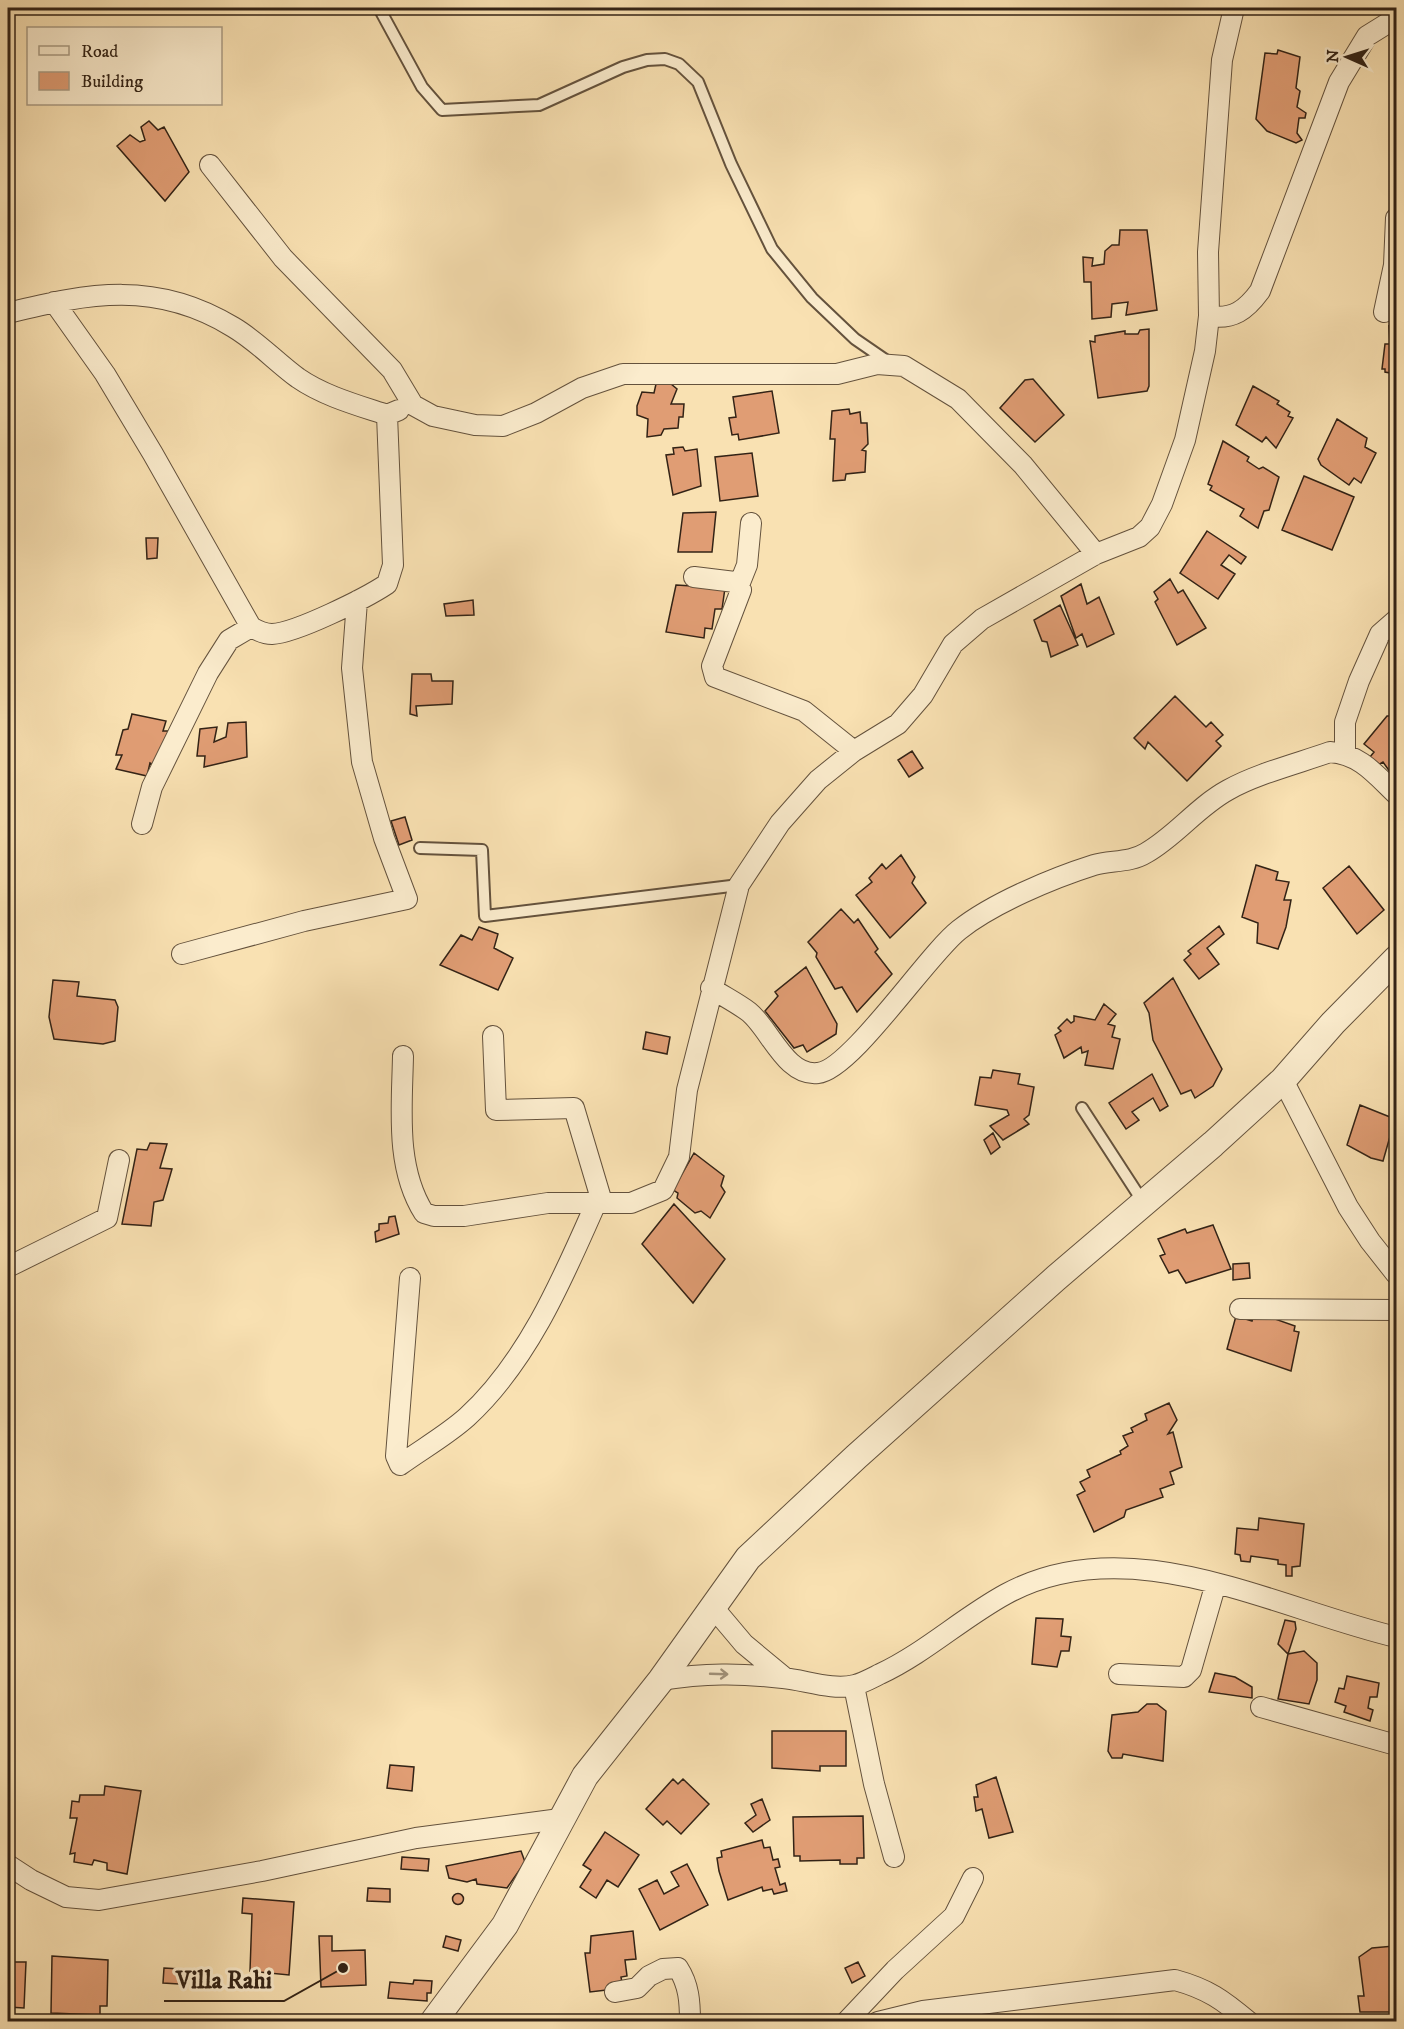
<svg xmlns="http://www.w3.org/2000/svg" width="1404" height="2029" viewBox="0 0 1404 2029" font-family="'IM FELL DW Pica',serif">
<rect width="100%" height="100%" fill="#f9e1b2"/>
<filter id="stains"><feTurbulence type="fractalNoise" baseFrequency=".00333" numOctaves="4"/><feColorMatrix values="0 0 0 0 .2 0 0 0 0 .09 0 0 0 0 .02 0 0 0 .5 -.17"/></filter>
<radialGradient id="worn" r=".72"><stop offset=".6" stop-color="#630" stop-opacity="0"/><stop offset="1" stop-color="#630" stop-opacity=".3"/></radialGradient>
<path fill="#e09d74" stroke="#332316" stroke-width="1.5" d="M1278,50L1300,57L1296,88L1300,91L1297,107L1306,113L1305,118H1299L1297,133L1302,140L1296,143L1267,131L1256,119L1265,53L1277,54Z
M149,121L158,130L164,127L189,172L165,201L117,146L130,135L140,142L145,140L141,127Z
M1120,230H1147L1157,310L1126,315L1128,302L1112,304L1111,317L1092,319L1091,282H1084L1083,257L1093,258L1092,266L1104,264L1105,251L1112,245H1119Z
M1396,301V374L1385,372V369H1382L1385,344H1390L1389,326L1395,327L1396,317H1391Z
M1149,329V386L1147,391L1098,398L1090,341L1095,342V336L1125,331V334H1138L1140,330Z
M1033,379L1064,415L1035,442L1000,408L1025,380Z
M656,384H671L677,389L671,404H684L683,417H679L678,428L664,429L661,435L647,437L648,419L637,415V406L642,392L654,393Z
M1253,386L1279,401L1277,404L1290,412L1288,416L1293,418L1276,448L1266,437L1262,442L1236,425Z
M772,391L779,433L739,440L738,434L732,435L729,418L736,417L733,397Z
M849,409L850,414L860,412L861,423H867L868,444L862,450L866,451L865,472L846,474L845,480L833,481L835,439H830L832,411Z
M1337,419L1367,438L1365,447L1376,453L1361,483L1354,478L1349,485L1321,465L1318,459Z
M1223,441L1249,457L1247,461L1259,469L1263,467L1279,477L1269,510L1264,511L1258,528L1240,516L1244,509L1210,490L1212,486L1208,484Z
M683,447L685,451L697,449L701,486L673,495L666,455L674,454L673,448Z
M752,453L758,496L720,501L715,457Z
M1304,476L1354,497L1332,550L1282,530Z
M716,512L712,552H678L683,513Z
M1207,531L1246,557L1241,564L1229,555L1221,565L1235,574L1218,599L1180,573Z
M146,538H158L157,558L147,559Z
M1170,579L1178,593L1183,590L1206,628L1177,645L1155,602L1158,599L1154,592Z
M1081,584L1087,604L1099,597L1114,634L1087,647L1082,634L1076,638L1061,596Z
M676,585L725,588L722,609H715L712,629L705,628L704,638L666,632Z
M473,600L474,615L446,616L444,604Z
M1060,605L1078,645L1051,657L1047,642L1042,641L1034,620Z
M412,674H431L432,681H453L452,704L416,706L417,716L410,714Z
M1175,696L1206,727L1211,722L1223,735L1216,741L1221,746L1187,781L1148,742L1145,749L1134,738Z
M132,714L166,721L163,731H169L157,767L150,763L147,776L116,769L122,755H116L123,730L128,729Z
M1387,716H1396L1395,779L1383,762L1378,765L1370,757L1374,752L1364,744Z
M246,722L247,757L204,767L205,756H197L200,729L217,727L214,742L226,737L228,723Z
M912,751L923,768L909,777L898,760Z
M405,817L412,840L399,845L391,821Z
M901,855L915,877L912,883L926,903L890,938L856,895L872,882L869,878L882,864L886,869Z
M1256,865L1278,872L1276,880L1289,882L1284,900H1291L1286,927L1278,949L1257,943L1258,923L1242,917Z
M1349,866L1384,910L1357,934L1323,888Z
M841,909L854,923L858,919L878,949L875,952L892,974L857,1012L842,987L835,989L816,957L817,953L808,942Z
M1219,926L1224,934L1207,948L1219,964L1199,979L1184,960L1191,954L1188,951Z
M479,927L498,934L494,948L513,958L498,990L440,965L461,935L472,940Z
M806,967L837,1024L836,1034L807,1052L803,1045L794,1048L765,1011L778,996L775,992Z
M1173,978L1222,1069L1213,1086L1195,1098L1191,1090L1181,1094L1153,1040L1149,1013L1144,1003Z
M53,980L79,982L77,996L115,1000L118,1007L115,1041L103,1044L54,1039L49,1017Z
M1104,1004L1116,1014L1108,1024L1115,1026L1112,1037L1120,1039L1113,1069L1085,1065L1088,1051L1082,1053L1081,1047L1064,1058L1055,1035L1061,1031L1058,1028L1067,1019L1071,1023L1074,1021V1016L1095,1020Z
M646,1032L670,1037L667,1054L643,1049Z
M993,1070L1020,1074L1018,1084L1034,1087L1029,1115L1024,1119L1029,1124L1003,1140L990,1126L1009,1115L1007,1110L975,1105L980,1077L991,1078Z
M1152,1074L1168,1106L1160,1111L1153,1098L1132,1112L1139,1120L1126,1129L1109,1103Z
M1360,1105L1395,1119L1383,1161L1371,1158L1347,1145Z
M993,1133L1000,1147L991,1154L984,1140Z
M150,1143L167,1144L160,1168L172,1169L163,1200L154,1202L151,1226L122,1224L137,1149L147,1150Z
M694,1153L724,1176L721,1186L725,1192L710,1218L701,1211L695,1213L677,1198L678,1193L673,1190Z
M674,1204L725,1259L693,1303L642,1244Z
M395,1216L399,1234L376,1242L375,1232L379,1230V1224L388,1223L389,1217Z
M1213,1225L1231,1269L1186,1283L1178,1270L1169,1273L1160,1256L1165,1254L1158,1239L1185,1229L1187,1233Z
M1249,1263L1250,1278L1233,1280V1264Z
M1255,1312L1295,1326L1294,1331L1299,1332L1291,1371L1227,1349L1236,1316L1252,1321Z
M1169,1403L1177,1420L1168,1434L1173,1432L1182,1467L1170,1472L1174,1484L1160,1489L1163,1497L1126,1510L1124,1517L1094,1532L1077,1495L1085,1491L1080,1482L1090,1477L1087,1470L1121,1454L1120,1451L1128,1446L1123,1436L1133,1432L1131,1428L1147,1420L1145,1414Z
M1259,1518L1304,1524L1300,1566L1292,1567V1576H1286V1565L1278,1564V1560L1251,1556L1250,1562L1241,1561L1240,1555L1235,1554L1237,1528L1258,1530Z
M1036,1618L1063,1619L1061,1636L1071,1637L1069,1651H1061L1057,1667L1032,1664Z
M1285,1620L1295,1622L1296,1629L1288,1654L1278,1644Z
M1304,1651L1317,1663V1680L1309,1704L1278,1699L1288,1654Z
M1215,1673L1235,1677L1252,1687V1698L1209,1692Z
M1347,1676L1379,1683L1377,1697H1370L1368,1708L1373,1710L1370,1721L1344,1712L1346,1706L1335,1702L1339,1688L1344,1689Z
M1147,1704H1157L1166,1711L1163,1761L1123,1754L1122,1758H1112L1108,1751L1112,1715L1138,1712Z
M772,1731H846V1766H820V1771L772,1768Z
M390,1765L414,1767L412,1791L387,1788Z
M996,1777L1013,1832L989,1838L982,1809L976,1811L974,1797H978L976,1785Z
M673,1779L678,1784L683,1779L709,1804L681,1834L667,1821L663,1825L646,1809Z
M105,1786L141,1791L127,1874L107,1870V1863L94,1860L92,1865L74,1862L75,1853L70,1854L77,1818H70L72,1801L79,1802L80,1795H104Z
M762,1799L770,1820L753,1832L745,1823L756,1815L751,1804Z
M863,1816L864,1858H857V1864H840V1860L800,1861V1856H794L793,1817Z
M605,1832L639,1855L618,1887L607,1880L596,1898L580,1887L591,1870L583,1865Z
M762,1840L764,1848L770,1847L773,1860L778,1859L780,1867L775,1868L780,1885L785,1883L787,1891L774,1894L772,1889L763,1891L762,1887L728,1900L719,1871L717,1858L722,1857L721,1851Z
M521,1851L525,1862L507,1888L477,1884L476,1879L467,1882L449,1878L446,1866Z
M402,1857L429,1859L428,1871L401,1869Z
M687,1864L708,1905L660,1930L639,1889L657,1880L664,1894L679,1886L671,1872Z
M368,1888L390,1889V1902L367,1901Z
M452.5 1899a5.5 5.5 0 1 1 11 0a5.5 5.5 0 1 1-11 0Z
M243,1898L294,1902L289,1975L250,1971L252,1914L242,1913Z
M633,1931L636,1959L625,1960L627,1976L621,1977L623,1988L590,1992L585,1953H590L591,1936Z
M319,1936H332V1951L365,1950L366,1985L321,1987Z
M446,1936L461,1940L458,1951L443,1947Z
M1394,1946L1396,1950V2012H1360L1358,1996H1364L1359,1957L1372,1948Z
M52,1956L108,1960L107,2006H100V2015L51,2013Z
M8,1962H26L24,2008L8,2007Z
M858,1962L865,1976L852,1983L845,1968Z
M164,1968L180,1969L179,1984L163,1983Z
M414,1980L432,1981L431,1993H427V2001L388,1998L390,1982L413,1984Z"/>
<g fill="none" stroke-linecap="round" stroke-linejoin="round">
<defs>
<path id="service" d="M379,8L422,87L442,110L539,105L623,67L647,60L665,59L679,64L698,82L731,164L772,249L812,298L855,339L887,361
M420,848L482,850L485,916L739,885
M1082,1108L1143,1202"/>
<path id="minor" d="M210,165L283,258L392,370L413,405L433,416L475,425L503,426L536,413L582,388L623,374H837L877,364L904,366L958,399L1023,465L1096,554
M54,302L105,374L153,454L251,627C258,631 264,634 272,634C296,633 366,598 387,584L393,565L387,415
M1384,312L1394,265L1396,218
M8,313C89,293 156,280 233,327C257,341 276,362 298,378C324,396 357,405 387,415L399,410
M1209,316C1233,320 1246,310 1260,291L1339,82L1367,36L1396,18
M694,577L735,582L741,590L712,666L715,677L804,711L854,751
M739,585L747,565L751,523
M1345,753V722L1359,681L1380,634L1396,620
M142,824L152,787L208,673L229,640L251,627
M182,954L304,921L407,899L384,838L362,762L352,668L357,601
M711,988C723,996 737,1003 749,1012C770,1029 786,1077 818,1073C851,1070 928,954 959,930C993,903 1053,878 1094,865C1110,860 1130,863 1146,853C1176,836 1197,807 1228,790C1256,774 1299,763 1330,752C1360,754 1376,775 1396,794
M493,1036L496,1110L574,1108L602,1202
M403,1056C402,1108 395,1167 424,1213L434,1216H464L548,1203H631L663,1190L679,1157L687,1090L739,885L780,823L818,780L854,751L898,724L923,695L953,644L982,619L1096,554L1139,537L1150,527L1162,504L1185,440L1205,351L1209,316L1208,252L1222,60L1234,8
M1283,1080L1348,1207L1370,1241L1396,1274
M8,1267L107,1218L119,1160
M410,1278L396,1456L400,1465C422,1449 447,1435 467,1417C528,1361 563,1278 596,1203
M1240,1309L1396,1310
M712,1606L744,1644L785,1678
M1119,1674L1184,1677L1191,1670L1216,1583
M661,1680C704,1673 740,1673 783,1678C805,1680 833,1691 855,1685C863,1683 872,1678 880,1674C925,1653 962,1618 1006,1594C1129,1527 1274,1608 1396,1637
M854,1686L874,1784L894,1857
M1261,1707L1396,1745
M8,1865L31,1880L66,1897L99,1900L262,1871L416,1838L560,1819
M615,1992L637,1988L649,1976L663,1969L678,1968C689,1985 690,2002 690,2022
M846,2022L895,1970L954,1916L973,1878
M878,2022L923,2011L1175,1980C1208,1989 1223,2000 1249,2022"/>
<path id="tertiary" d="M433,2022L505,1925L585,1776L661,1680L748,1558L856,1457L1056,1278L1213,1144L1283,1080L1333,1023L1396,959"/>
</defs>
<use href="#service" stroke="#64523d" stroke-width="14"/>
<use href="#minor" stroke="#64523d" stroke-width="22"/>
<use href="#tertiary" stroke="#64523d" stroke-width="28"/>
<use href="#service" stroke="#fbeccd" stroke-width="10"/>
<use href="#minor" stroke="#fbeccd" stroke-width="20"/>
<use href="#tertiary" stroke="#fbeccd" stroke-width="26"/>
</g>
<defs><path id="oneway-shaft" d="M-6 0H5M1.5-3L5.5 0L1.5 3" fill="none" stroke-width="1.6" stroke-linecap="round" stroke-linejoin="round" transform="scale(1.5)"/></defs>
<use stroke="#a1927b" href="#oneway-shaft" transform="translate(719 1674) rotate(2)"/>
<path fill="none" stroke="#332316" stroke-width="2" d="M343 1968L284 2001H164"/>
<circle fill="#332316" stroke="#fbeccd" stroke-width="2" cx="343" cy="1968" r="6"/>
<g font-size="24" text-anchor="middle" font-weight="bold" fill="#332316" stroke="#fbeccd" stroke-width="6" stroke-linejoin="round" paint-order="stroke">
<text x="224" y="1988">Villa Rahi</text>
</g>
<rect width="1404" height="2029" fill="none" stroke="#f9e1b2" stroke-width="30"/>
<rect x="9" y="9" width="1386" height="2011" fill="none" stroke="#332316" stroke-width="3"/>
<rect x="15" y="15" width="1374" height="1999" fill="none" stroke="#332316" stroke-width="1.5"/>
<rect x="27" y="27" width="195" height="78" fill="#fbeccd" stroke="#ab9c84" stroke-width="1.5"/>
<rect x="39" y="46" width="30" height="9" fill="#fbeccd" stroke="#ab9c84" stroke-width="1.5"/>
<text x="81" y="57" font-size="18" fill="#332316">Road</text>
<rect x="39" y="72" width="30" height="18" fill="#e09d74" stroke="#ab9c84" stroke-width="1.5"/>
<text x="81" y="87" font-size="18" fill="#332316">Building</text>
<g transform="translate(1347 57) rotate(273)" stroke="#fbeccd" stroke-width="4.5" paint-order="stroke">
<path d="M0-4.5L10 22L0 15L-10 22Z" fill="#332316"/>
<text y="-9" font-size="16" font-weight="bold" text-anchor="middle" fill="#332316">N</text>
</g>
<rect width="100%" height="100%" filter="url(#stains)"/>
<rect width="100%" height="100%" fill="url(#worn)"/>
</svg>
